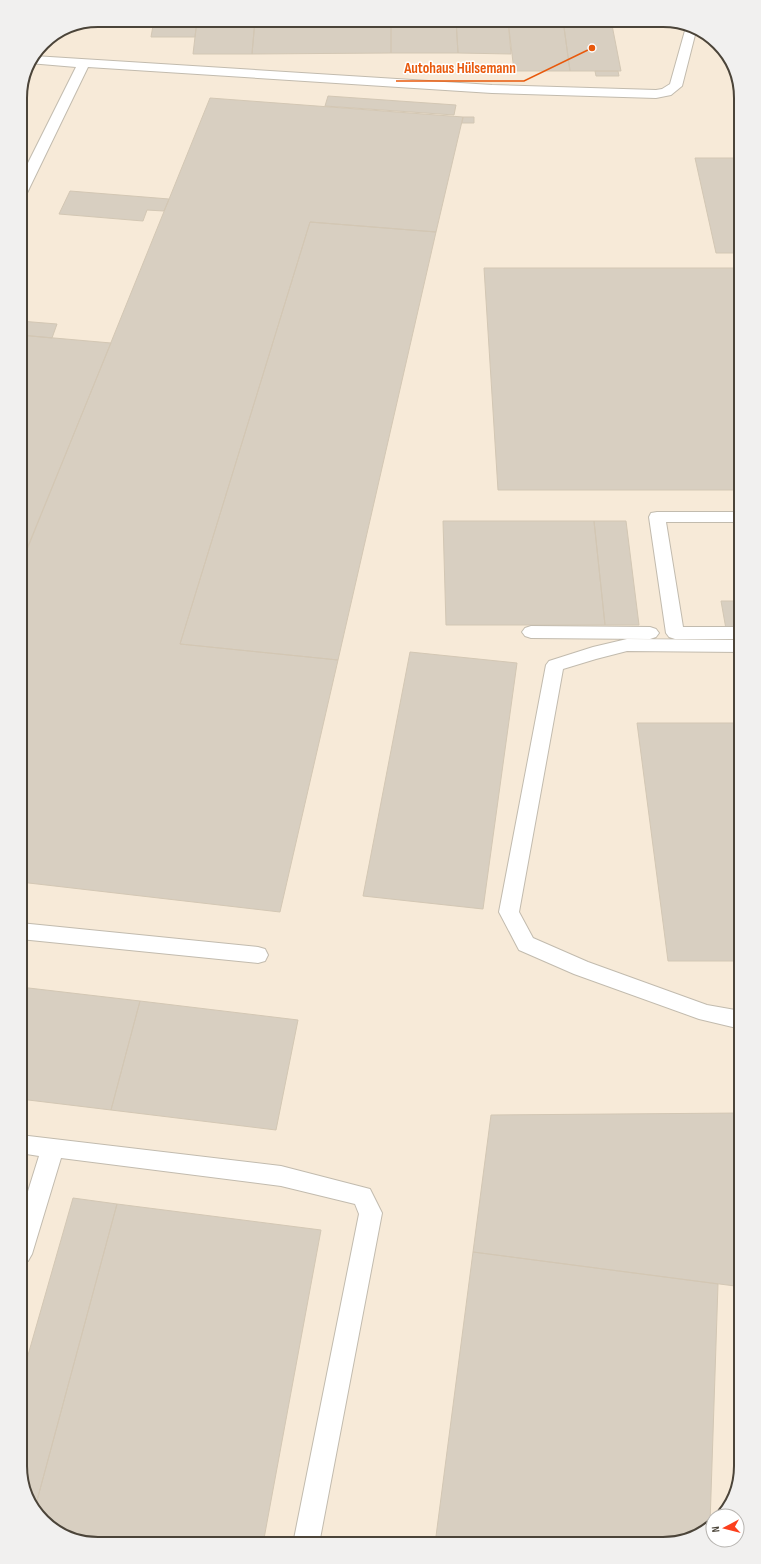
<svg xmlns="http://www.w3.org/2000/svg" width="761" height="1564" viewBox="0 0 761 1564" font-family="'Sofia Sans Condensed',sans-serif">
<rect width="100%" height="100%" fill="#f6f3ec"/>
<path fill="#f7ead8" d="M98,20H669L710,36L735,68L741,98V1467L728,1510L720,1516H713V1522L693,1538L663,1544H93L54,1531L26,1496L20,1466V93L26,68L43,43L68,26Z"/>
<path fill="#d8cfc1" stroke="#d3c7b4" d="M154,20H197L195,37H151Z
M197,20H255L252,54H193Z
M255,20H391V53L252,54Z
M391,20H456L458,53H391Z
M456,20H508L511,54L458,53Z
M508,20H563L570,71H514Z
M563,20H620L621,25H612L621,71H570Z
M595,71H618L619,76H596Z
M328,96L456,105L454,115L325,106Z
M210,98L463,117L436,232L310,222L180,644L338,660L280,912L20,882V567Z
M463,117H474V123H462Z
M695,158H741V253H716Z
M70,191L169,199L164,211L147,210L143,221L59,214Z
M310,222L436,232L338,660L180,644Z
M484,268H741V490H498Z
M20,321L57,324L52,338L20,335Z
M20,335L111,343L28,546L20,545Z
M443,521H594L605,625H446Z
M594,521H626L639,625H605Z
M721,601H741V629H726Z
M410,652L517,663L483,909L363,896Z
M637,723H741V961H668Z
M20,987L140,1001L111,1110L20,1099Z
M140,1001L298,1020L276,1130L111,1110Z
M741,1113L735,1286L473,1252L491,1115Z
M73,1198L117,1204L35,1508L26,1496L20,1466V1383Z
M117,1204L321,1230L263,1544H93L54,1531L35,1508Z
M473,1252L718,1284L710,1524L693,1538L663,1544H435Z"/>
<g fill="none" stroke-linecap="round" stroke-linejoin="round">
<defs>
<path id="lane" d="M686,27L696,31L682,86L671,95L656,98L492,93L88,67L27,193L25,196L20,197V179L76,67L29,63L34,56L492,85L656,90L662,89L670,84Z
M657,512H741V522H666L683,627H741V639H675L669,637L666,633L649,517L651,513Z
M531,626L650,627L656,629L659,633L656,637L650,639L531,638L525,636L522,632L525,628Z
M627,639L741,640V652L627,651L596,659L563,669L519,912L533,938L588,962L707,1005L741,1011V1029L699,1019L574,974L519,950L499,912L546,665L549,661L593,647Z
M20,923L258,947L265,949L268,955L265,961L258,963L20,939Z
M20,1135L281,1166L370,1189L382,1213L319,1544H293L359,1214L355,1204L281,1186L61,1158L32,1254L28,1261L20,1264V1217L39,1156L20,1153Z"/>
</defs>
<use href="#lane" stroke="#c2bbae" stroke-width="2"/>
<use href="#lane" fill="#fff" fill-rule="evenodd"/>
</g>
<path d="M0 0H761V1564H0ZM98 27H663A71 71 0 0 1 734 98V1466A71 71 0 0 1 663 1537H98A71 71 0 0 1 27 1466V98A71 71 0 0 1 98 27Z" fill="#f1f0ef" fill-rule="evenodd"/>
<path fill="none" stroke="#4b4439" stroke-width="2" d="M98 27H663A71 71 0 0 1 734 98V1466A71 71 0 0 1 663 1537H98A71 71 0 0 1 27 1466V98A71 71 0 0 1 98 27Z"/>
<path fill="none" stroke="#e8590c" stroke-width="1.5" d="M592 48L524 81H396"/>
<circle fill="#e8590c" stroke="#fff" stroke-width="1.5" cx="592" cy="48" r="4"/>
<g font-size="15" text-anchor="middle" font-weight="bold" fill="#e8590c" stroke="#fff" stroke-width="3" stroke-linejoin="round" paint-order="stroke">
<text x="460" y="73">Autohaus Hülsemann</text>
</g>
<g transform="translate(725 1528) rotate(263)"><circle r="19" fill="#ffffff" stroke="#b7b4b0"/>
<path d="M0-3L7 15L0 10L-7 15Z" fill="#fc3f1d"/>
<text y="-6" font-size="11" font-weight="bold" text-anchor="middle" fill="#4b4439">N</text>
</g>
</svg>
